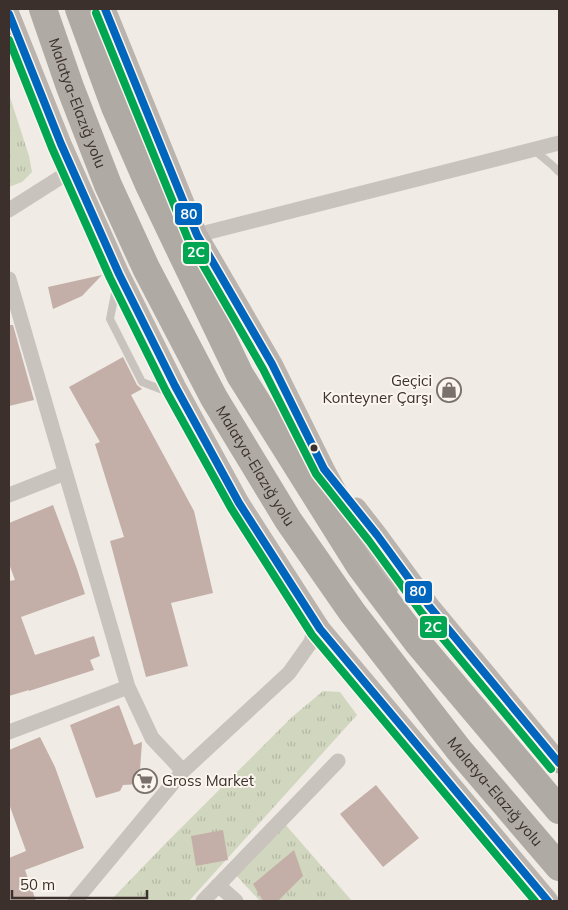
<svg xmlns="http://www.w3.org/2000/svg" width="568" height="910" viewBox="0 0 568 910" font-family="Mulish,sans-serif">
<defs>
<pattern id="grass-tufts" width="24" height="20" patternUnits="userSpaceOnUse" patternTransform="scale(1.25)"><rect width="24" height="20" fill="#d1d6bf"/><path d="M3 7l-1-3M5 7V3M7 7l1-3M15 17l-1-3M17 17v-4M19 17l1-3" fill="none" stroke="#b4b8a4"/></pattern>
</defs>
<rect width="100%" height="100%" fill="#f0ebe5"/>
<path fill="url(#grass-tufts)" d="M9,94L29,156L32,172L22,182L9,187Z
M323,691L340,692L357,715L189,901H110L166,843L292,717Z
M284,823L352,901H260L234,873Z"/>
<path fill="#c3afa7" d="M102,275L82,296L53,309L48,287Z
M9,325H13L34,400L9,406Z
M123,357L137,385L142,389L131,395L194,511L213,593L171,603L188,666L146,677L110,541L124,537L95,444L100,442L69,387Z
M53,505L77,569L85,594L21,617L35,655L94,636L100,656L90,660L94,670L29,691V690L9,696V581L15,580L9,564V523Z
M119,705L134,745L142,742L139,784L123,785L120,791L96,798L70,725Z
M40,737L55,767L84,848L25,870L36,901H9V858L26,851L9,804V750Z
M376,785L419,838L383,867L340,814Z
M223,830L228,860L196,866L191,836Z
M294,850L303,876L278,901H263L253,884Z"/>
<g fill="none" stroke-linecap="round" stroke-linejoin="round">
<path stroke="#c9c3be" stroke-width="8" d="M534,150L552,165L559,172
M117,283L110,319L142,382L173,394"/>
<path stroke="#c9c3be" stroke-width="15" d="M9,210L72,170
M197,235L559,143
M9,279L128,687L152,738L183,771
M9,495L65,473
M9,732L128,687
M218,885L236,901
M75,901L183,771L289,673L311,642L316,623
M203,901L338,761"/>
<path stroke="#bab3ae" stroke-width="21" d="M105,9L197,235L272,364L324,469L388,587
M9,14L61,144L119,274L175,386L239,503L320,629L548,901
M356,508L377,535L429,606L559,763"/>
<g stroke="#afaaa4" stroke-width="28">
<path id="s1" d="M43,9L70,87L108,185L146,268L214,398L288,520L352,612L459,750L559,867"/>
<path d="M79,9L115,107L149,185L240,375L360,566L418,643L559,810"/>
</g>
<defs>
<path id="bus-1" d="M105,9L197,235L272,364L324,469L377,535L429,606L559,763
M9,14L61,144L119,274L175,386L239,503L320,629L548,901"/>
<path id="bus-2" d="M96,13L188,239L263,369L316,474L369,541L421,612L551,769
M9,40L52,148L110,278L166,391L231,508L312,635L535,901"/>
</defs>
<use href="#bus-1" stroke="#fbf5ee" stroke-width="11"/>
<use href="#bus-2" stroke="#fbf5ee" stroke-width="11"/>
<use href="#bus-1" stroke="#0065bd" stroke-width="8"/>
<use href="#bus-2" stroke="#00a651" stroke-width="8"/>
</g>
<defs>
<symbol id="shop-ring" viewBox="-11 -11 22 22"><circle r="9.5" fill="#fbf5ee" stroke="#7a716c" stroke-width="1.5"/><path d="M-5-2.5h2.3a2.7 3.5 0 0 1 5.4 0H5L5.5 6h-11ZM-1.5-2.5h3a1.5 2.3 0 0 0-3 0Z" fill="#7a716c"/></symbol>
<symbol id="supermarket-ring" viewBox="-11 -11 22 22"><circle r="9.5" fill="#fbf5ee" stroke="#7a716c" stroke-width="1.5"/><path d="M-6-5.5h2.5l.6 2H6L4.5 2H-2.5L-4.4-4H-6ZM-1.5 3.2a1.3 1.3 0 1 0 .1 0ZM3 3.2a1.3 1.3 0 1 0 .1 0Z" fill="#7a716c"/></symbol>
</defs>
<g fill-rule="evenodd">
<use href="#shop-ring" x="435" y="376" width="28" height="28"/>
<use href="#supermarket-ring" x="131" y="767" width="28" height="28"/>
</g>
<circle fill="#3b302b" stroke="#fbf5ee" stroke-width="2" cx="314" cy="448" r="4.5"/>
<g text-anchor="middle" stroke-width="4" stroke-linejoin="round" paint-order="stroke">
<g font-size="15" fill="#3b302b" stroke="#fbf5ee">
<text dy="5" stroke="none"><textPath href="#s1" startOffset="100">Malatya-Elazığ yolu</textPath></text>
<text dy="5" stroke="none"><textPath href="#s1" startOffset="505">Malatya-Elazığ yolu</textPath></text>
<text dy="5" stroke="none"><textPath href="#s1" startOffset="910">Malatya-Elazığ yolu</textPath></text>
</g>
<g font-size="15" fill="#3b302b" stroke="#fbf5ee" text-anchor="end">
<text x="432" y="386">Geçici<tspan x="432" dy="17">Konteyner Çarşı</tspan></text>
<text x="162" y="786" text-anchor="start">Gross Market</text>
</g>
</g>
<g stroke="#fbf5ee" stroke-width="2">
<rect x="174" y="202" width="29" height="24" rx="5" fill="#0065bd"/>
<rect x="182" y="241" width="28" height="24" rx="5" fill="#00a651"/>
<rect x="404" y="580" width="29" height="24" rx="5" fill="#0065bd"/>
<rect x="419" y="615" width="29" height="24" rx="5" fill="#00a651"/>
</g>
<g font-size="14" text-anchor="middle" font-weight="bold" fill="#fff">
<text x="189" y="219">80</text>
<text x="196" y="257">2C</text>
<text x="418" y="596">80</text>
<text x="433" y="632">2C</text>
</g>
<rect width="568" height="910" fill="none" stroke="#3b302b" stroke-width="20"/>
<path d="M12 890v8h135v-8" fill="none" stroke="#3b302b" stroke-width="2.5"/>
<text x="20" y="890" font-size="15" fill="#3b302b" stroke="#fbf5ee" stroke-width="4" paint-order="stroke">50 m</text>
</svg>
